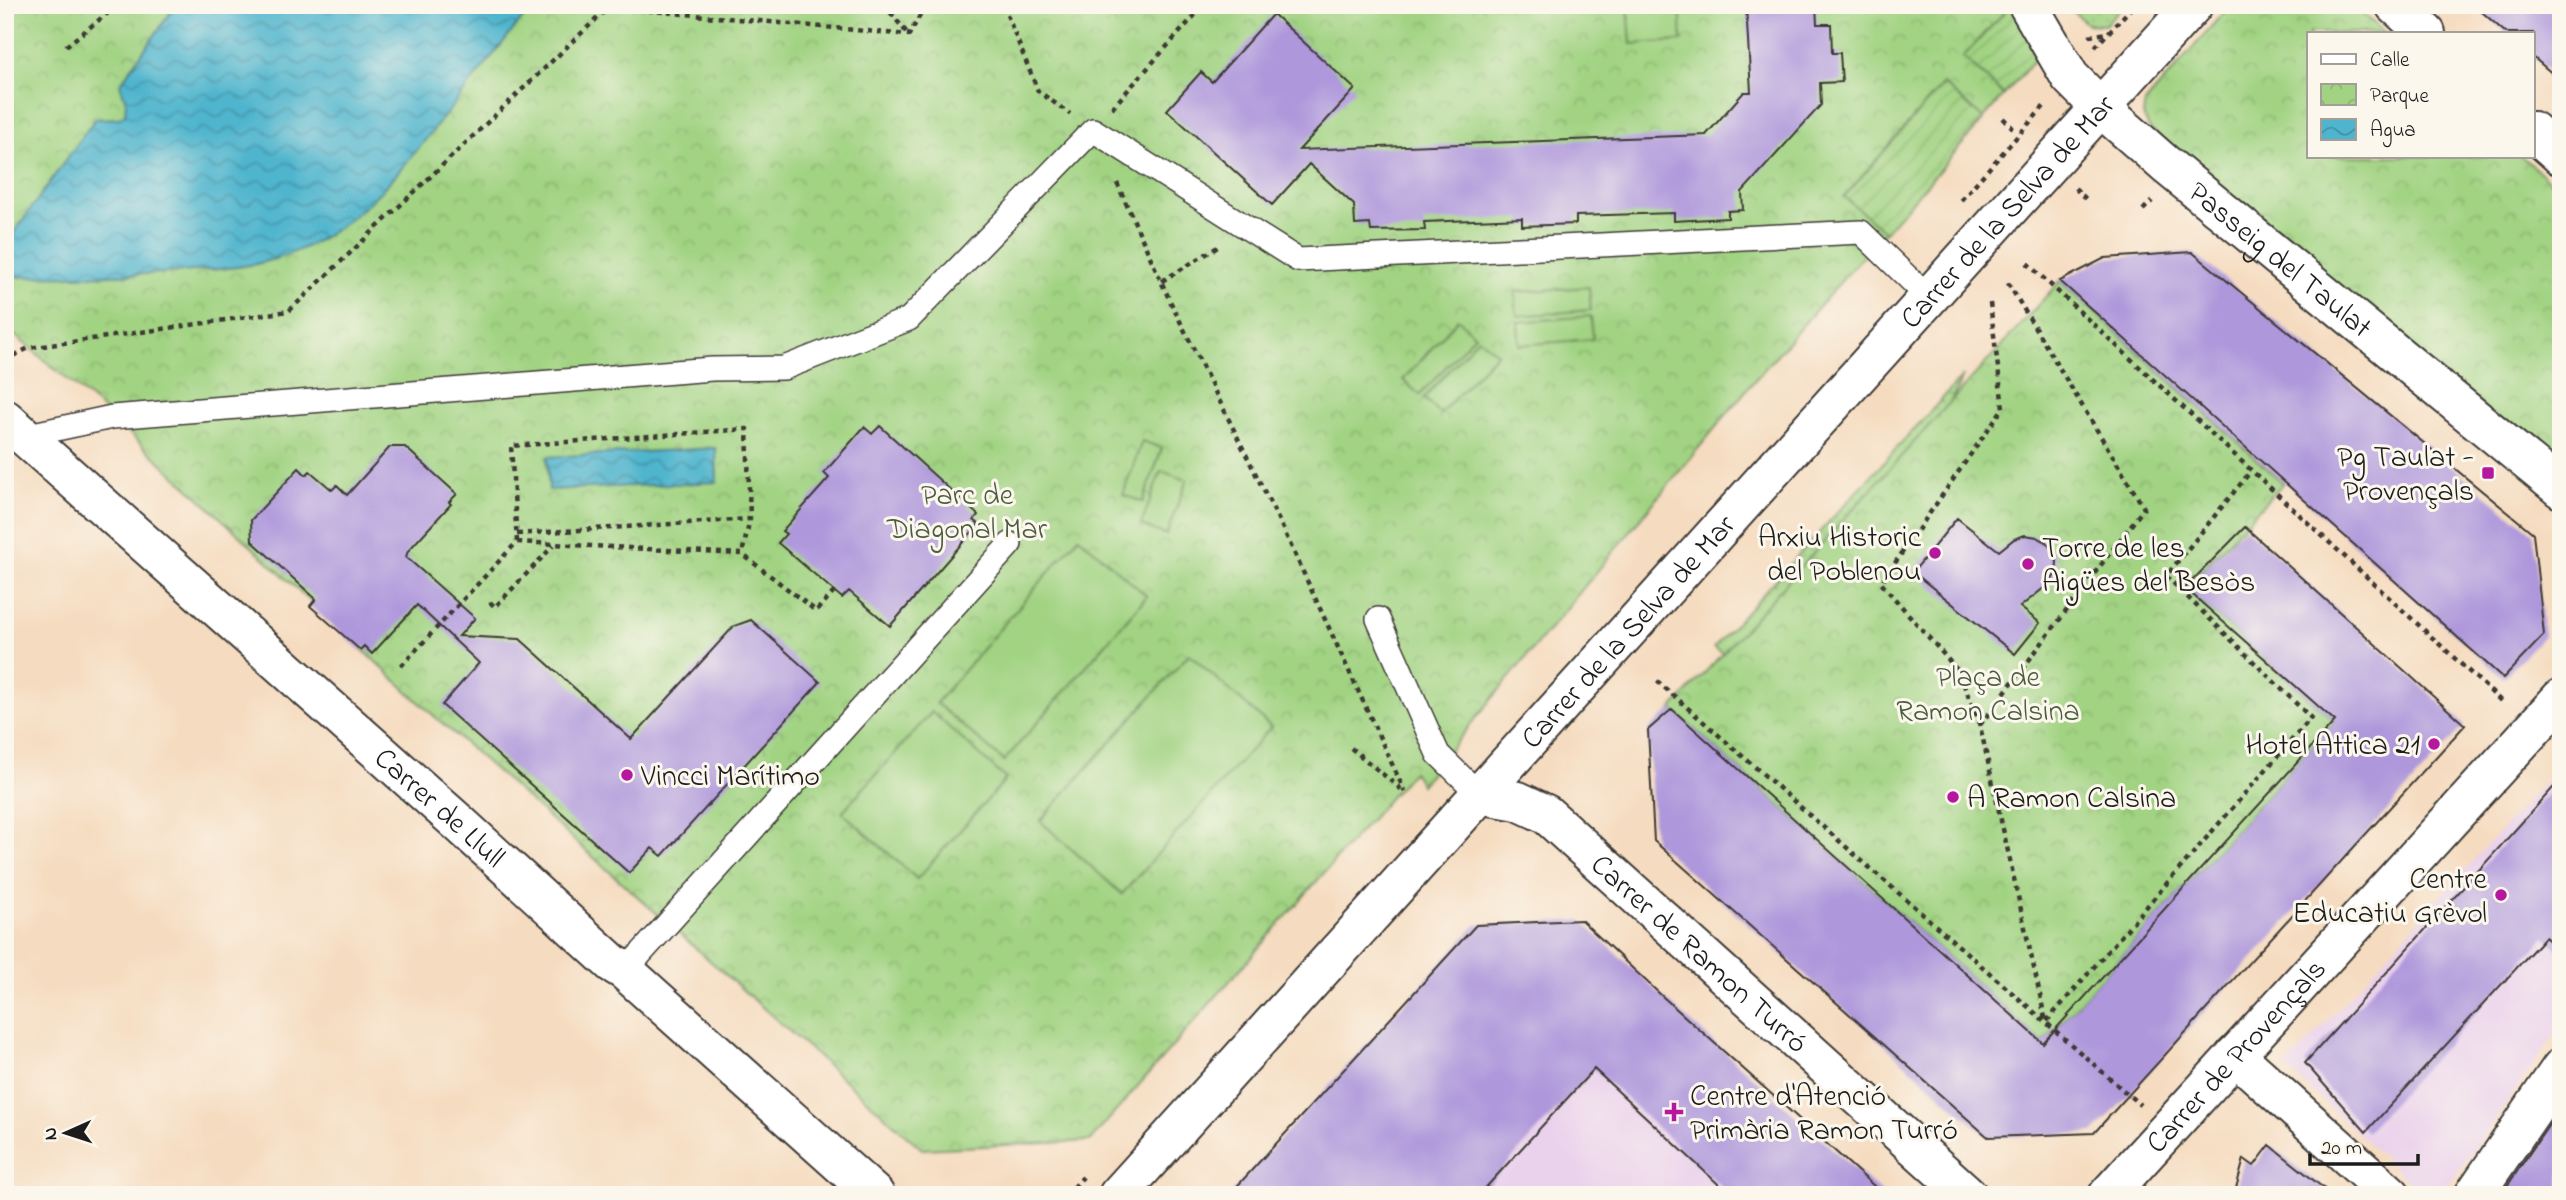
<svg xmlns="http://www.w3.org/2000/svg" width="2566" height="1200" viewBox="0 0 2566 1200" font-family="'Indie Flower',sans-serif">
<defs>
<pattern id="grass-dots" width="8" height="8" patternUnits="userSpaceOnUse" patternTransform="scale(1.75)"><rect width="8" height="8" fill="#a1d382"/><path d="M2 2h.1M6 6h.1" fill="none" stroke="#8ab570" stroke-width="1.8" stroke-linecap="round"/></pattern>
<pattern id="park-crowns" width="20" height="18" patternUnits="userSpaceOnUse" patternTransform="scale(1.75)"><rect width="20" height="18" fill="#a1d382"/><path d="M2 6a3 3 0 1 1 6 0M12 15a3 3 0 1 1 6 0" fill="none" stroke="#8ab570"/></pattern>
<pattern id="garden-furrows" width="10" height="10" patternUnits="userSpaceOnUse" patternTransform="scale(1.75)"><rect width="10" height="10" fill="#a1d382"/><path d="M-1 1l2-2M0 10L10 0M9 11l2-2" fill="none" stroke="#8ab570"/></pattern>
<pattern id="water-waves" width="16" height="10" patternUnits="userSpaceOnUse" patternTransform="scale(1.75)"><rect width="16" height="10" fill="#4fb5ce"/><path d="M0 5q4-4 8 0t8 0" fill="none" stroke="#4192a6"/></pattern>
</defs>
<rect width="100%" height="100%" fill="#fbf7ec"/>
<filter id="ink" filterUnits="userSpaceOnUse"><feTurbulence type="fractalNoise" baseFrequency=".0143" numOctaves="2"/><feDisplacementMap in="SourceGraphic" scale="14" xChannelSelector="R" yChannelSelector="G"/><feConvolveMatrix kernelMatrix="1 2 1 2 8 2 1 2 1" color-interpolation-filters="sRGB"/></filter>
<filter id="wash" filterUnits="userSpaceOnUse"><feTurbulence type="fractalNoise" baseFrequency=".00686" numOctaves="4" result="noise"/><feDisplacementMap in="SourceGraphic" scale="28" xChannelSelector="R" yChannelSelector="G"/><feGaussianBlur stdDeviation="1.57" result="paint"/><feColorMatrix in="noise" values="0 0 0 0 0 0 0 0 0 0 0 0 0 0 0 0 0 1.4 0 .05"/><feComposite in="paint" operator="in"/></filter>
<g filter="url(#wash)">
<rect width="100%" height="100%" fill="#f5dbbf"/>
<path fill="#ead1ec" d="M2561,764V1026L2441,1195H2424L2286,1067Z
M1662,996L1830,1146L1786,1195H1479Z"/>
<path fill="url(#grass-dots)" stroke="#5e784f" stroke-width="2" d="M2066,5H2123L2105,25L2087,24Z
M1963,376L1836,643L1731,660L1714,647Z"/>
<path fill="url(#park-crowns)" stroke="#5e784f" stroke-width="2" d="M5,5H2019L2043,50L1753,382L1421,785L1413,771L1090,1141L922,1149L432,714L112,417L5,327Z
M2230,5H2353L2385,33H2309V156H2521L2561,191V474L2149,128L2143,115L2145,103Z
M2060,281L2283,483L2185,588L2335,721L2043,1043L1672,709Z"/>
<path fill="url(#garden-furrows)" stroke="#5e784f" stroke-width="2" d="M2011,5L2043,50L2004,95L1963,57Z
M1943,84L1984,119L1885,232L1844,197Z"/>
<path fill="#a1d382" stroke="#5e784f" stroke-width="2" d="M1628,5H1680L1682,41L1631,44Z
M1589,287L1591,310L1517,316L1515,292Z
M1591,316L1593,339L1519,345L1518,322Z
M1458,319L1475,335L1420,395L1403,380Z
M1478,338L1497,353L1440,414L1424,398Z
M1142,441L1162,448L1143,502L1123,495Z
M1161,471L1187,480L1166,535L1141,525Z
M1079,537L1147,596L1004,761L936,703Z
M1189,654L1271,727L1122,894L1040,821Z
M932,712L1006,779L917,879L842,812Z"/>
<path fill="url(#water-waves)" stroke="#366875" stroke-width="2" d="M176,5H533C504,41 476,77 447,113C395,178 345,244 260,263C234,269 207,270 181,272C122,276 64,276 5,277V245L95,119L119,118L125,114L126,102L120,84Z
M716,448L717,482L549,490L547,457Z"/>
<g id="blocks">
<path fill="#ae97db" d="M1746,5H1816L1817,24H1831L1832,53H1840L1842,82L1820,83L1821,105L1742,192L1743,210L1728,211V218L1674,221V213L1576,216V224L1522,226V218L1424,222L1425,230L1371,231L1370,224L1355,225L1354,205L1309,164L1272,205L1167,110L1201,72L1212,82L1273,14L1355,89L1299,150L1706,135L1744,92H1751Z
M2474,5H2561V81L2533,57V33H2506Z
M2192,252L2533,533L2544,635L2503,678L2060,281L2105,258Z
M880,426L978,515L974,520L979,524L890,626L849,591L842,598L778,543L786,534L782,531L829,478L824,473L864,427L872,434Z
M390,447H405L457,494L449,502L451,504L408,551L406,557L475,618L459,636L520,639L631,739L734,626L751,620L820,682L662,856L652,848L629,873L442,705L479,663L417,605L372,654L364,646L360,650L310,606L316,599L252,541L251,520L299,468L306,475L310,471L332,490L337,485L347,495Z
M1957,518L1999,551L2014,539L2025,535L2037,537L2046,542L2053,551L2057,562L2056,573L2050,583L2020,607L2040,623L2015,654L1913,572Z
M2245,527L2465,725L2094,1133L1988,1137L1654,841L1648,730L1672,709L2043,1043L2335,721L2185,588Z
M2561,779V951L2545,937L2366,1132L2305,1063Z
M1581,920L1662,996L1884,1195H1730L1594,1069L1479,1195H1229L1476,925Z
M2561,1107V1195H2501Z
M2270,1145L2332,1195H2231L2236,1188L2244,1159L2254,1166Z"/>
</g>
</g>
<g filter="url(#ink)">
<use href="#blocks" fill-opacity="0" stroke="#3d3934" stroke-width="2"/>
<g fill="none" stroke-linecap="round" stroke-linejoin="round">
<defs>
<path id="lane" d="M24,436L112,417L712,369L784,368L909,319L1093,130L1298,260L1861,232L1928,297
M1378,619L1438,754L1479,794
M625,971L1010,544"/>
<g id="street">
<path id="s1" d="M1479,794L1518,801L1546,814L1968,1195"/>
<path d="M2235,1055L2391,1195"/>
<path id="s2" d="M2108,1195L2561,698"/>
<path d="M2474,1195L2561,1068"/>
</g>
<g id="secondary">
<path id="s3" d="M2028,5L2070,77L2100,107L2165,164L2561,489"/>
<path d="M2395,5L2426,33"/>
<path d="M2533,131L2561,156"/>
<path id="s4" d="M5,419L461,825L612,963L625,971L875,1195"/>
<path id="s5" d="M1118,1195L2193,5"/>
</g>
</defs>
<use href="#lane" stroke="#3d3934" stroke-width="26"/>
<use href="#street" stroke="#3d3934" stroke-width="42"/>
<use href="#secondary" stroke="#3d3934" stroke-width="42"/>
<path stroke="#3d3934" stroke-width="4.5" stroke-dasharray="5 5" stroke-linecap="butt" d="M884,5L908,34
M1003,5L1038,91L1070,114
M2089,36L2107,33
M66,46L118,5
M2095,47L2134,5
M1112,108L1204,5
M2003,118L2013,128
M1117,183L1170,301L1285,533L1405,792
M2075,188L2088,201
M1961,200L2046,104
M2143,210L2152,201
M2027,263L2502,702
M1162,281L1221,245
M1990,303L2003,408L1881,583L1959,672L1980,726L2046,1022L2311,718L2166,576L2251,471
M5,360L29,348L289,311L609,7L909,35L926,5
M517,534L750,519
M517,542L511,446L747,429L750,519L742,554
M490,602L495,607L554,545
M401,666L517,542L742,554L816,611L834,592
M1657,681L2140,1105
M1980,725L2144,508L2008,283
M1351,748L1402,790
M1067,1195L1083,1177"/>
<use href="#lane" stroke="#fff" stroke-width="23"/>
<use href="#street" stroke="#fff" stroke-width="38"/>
<use href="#secondary" stroke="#fff" stroke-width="38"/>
</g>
</g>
<g fill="#b5179e" stroke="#fbf7ec" stroke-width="2.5">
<rect x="2481" y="466" width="14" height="14" rx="3.5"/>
<circle cx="1935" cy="553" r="7"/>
<circle cx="2028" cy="564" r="7"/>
<circle cx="2434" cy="744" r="7"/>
<circle cx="627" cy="775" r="7"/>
<circle cx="1953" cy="797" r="7"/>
<circle cx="2501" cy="895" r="7"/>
<path d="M1670.5 1101.5h7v7h7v7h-7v7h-7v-7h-7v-7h7z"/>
</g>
<g text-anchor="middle" stroke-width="6" stroke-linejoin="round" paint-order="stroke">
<g font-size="30" fill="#1c1c1c" stroke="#fbf7ec">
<text dy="10" stroke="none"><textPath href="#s5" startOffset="1326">Carrer de la Selva de Mar</textPath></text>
<text dy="10" stroke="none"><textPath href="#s3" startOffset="362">Passeig del Taulat</textPath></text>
<text dy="10" stroke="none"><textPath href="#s5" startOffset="760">Carrer de la Selva de Mar</textPath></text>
<text dy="10" stroke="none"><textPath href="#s4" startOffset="583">Carrer de Llull</textPath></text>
<text dy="10" stroke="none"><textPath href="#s1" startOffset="278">Carrer de Ramon Turró</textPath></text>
<text dy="10" stroke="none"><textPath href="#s2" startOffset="189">Carrer de Provençals</textPath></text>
</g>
<g font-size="30" fill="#1c1c1c" stroke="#fbf7ec" text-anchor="end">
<text x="2474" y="466">Pg Taulat -<tspan x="2474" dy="34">Provençals</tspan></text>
<text x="1921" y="546">Arxiu Historic<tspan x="1921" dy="34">del Poblenou</tspan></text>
<text x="2042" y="557" text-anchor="start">Torre de les<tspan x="2042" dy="34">Aigües del Besòs</tspan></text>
<text x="2420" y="754">Hotel Attica 21</text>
<text x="641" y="785" text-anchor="start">Vincci Marítimo</text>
<text x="1967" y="807" text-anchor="start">A Ramon Calsina</text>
<text x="2487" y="888">Centre<tspan x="2487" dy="34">Educatiu Grèvol</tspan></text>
<text x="1690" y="1105" text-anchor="start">Centre d'Atenció<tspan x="1690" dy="34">Primària Ramon Turró</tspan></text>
</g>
<g font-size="30" fill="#4b5c40" stroke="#fbf7ec">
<text x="967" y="504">Parc de<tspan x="967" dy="34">Diagonal Mar</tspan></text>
<text x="1988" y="686">Plaça de<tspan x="1988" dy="34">Ramon Calsina</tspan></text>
</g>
</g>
<rect width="2566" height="1200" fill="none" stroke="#fbf7ec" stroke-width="28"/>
<rect x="2307" y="32" width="228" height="126" fill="#fbf7ec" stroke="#a29f99" stroke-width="2"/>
<rect x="2321" y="54" width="35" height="10" fill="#ffffff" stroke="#a29f99" stroke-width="2"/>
<text x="2370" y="66" font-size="21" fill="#1c1c1c">Calle</text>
<rect x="2321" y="84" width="35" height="21" fill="url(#park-crowns)" stroke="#a29f99" stroke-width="2"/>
<text x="2370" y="102" font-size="21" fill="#1c1c1c">Parque</text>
<rect x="2321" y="119" width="35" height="21" fill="url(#water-waves)" stroke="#a29f99" stroke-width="2"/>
<text x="2370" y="136" font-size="21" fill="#1c1c1c">Agua</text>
<g transform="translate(66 1133) rotate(267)" stroke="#fbf7ec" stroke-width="5" paint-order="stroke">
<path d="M0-5L12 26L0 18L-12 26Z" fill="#1c1c1c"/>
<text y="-10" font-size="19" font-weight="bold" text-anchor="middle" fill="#1c1c1c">N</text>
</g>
<path d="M2310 1154v10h108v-10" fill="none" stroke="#1c1c1c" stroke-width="3.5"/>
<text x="2321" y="1154" font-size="21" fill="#1c1c1c" stroke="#fbf7ec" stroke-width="5" paint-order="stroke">20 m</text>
</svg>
